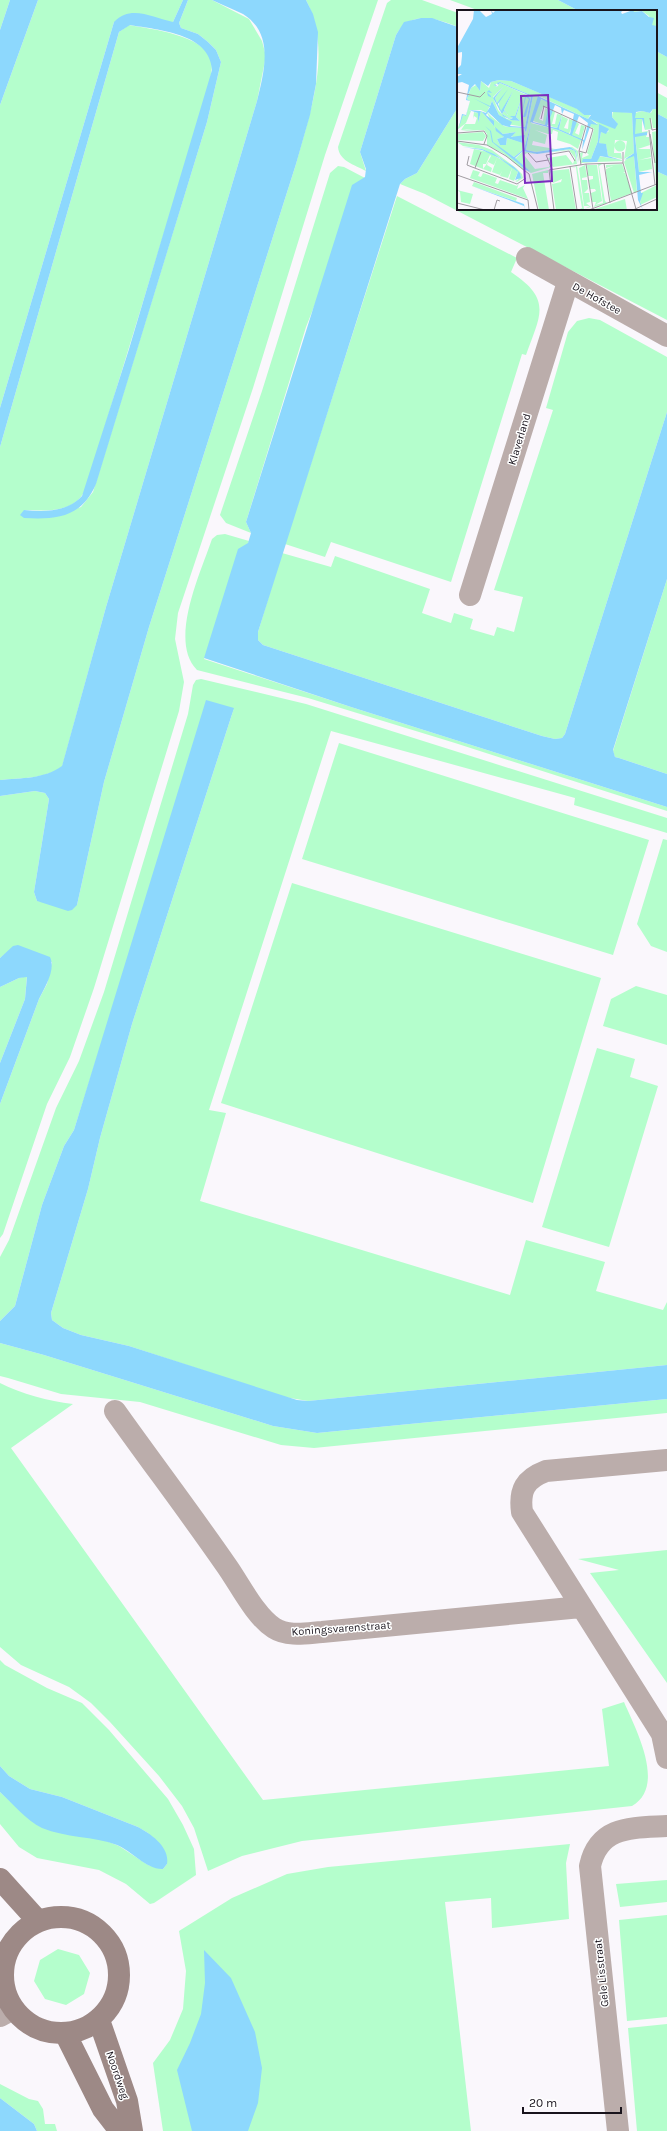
<svg xmlns="http://www.w3.org/2000/svg" width="667" height="2131" viewBox="0 0 667 2131" font-family="Karla,sans-serif">
<rect width="100%" height="100%" fill="#faf7fc"/>
<path fill="#b4fecc" d="M0,0H10L0,30Z
M38,0H183L173,22H114L0,408V105Z
M188,0H212L249,19L262,41L266,56L257,101L106,607L62,767C44,779 21,778 0,780V447L119,32L129,25C151,29 204,35 211,60C215,73 202,108 198,122L86,488C76,513 48,511 24,510V518H48L81,507L93,492L207,122L221,62L216,50L208,42L198,34L181,28L179,23Z
M306,0H378L325,155L253,388L178,613L175,639L184,682L179,711L94,988L70,1057L47,1104L3,1234L0,1238V1104L39,999L47,984L52,962L6,953L0,958V796L35,791L45,793L49,799L34,892L37,901L77,905L104,782L149,627L296,164C310,112 333,51 306,0Z
M391,0H422L458,13V27C436,18 410,10 396,35L360,152L366,171C355,165 339,161 338,147L387,3Z
M450,0H558L579,11H480Z
M656,51L667,57V87L656,81Z
M656,92L667,98V119L656,113Z
M458,107V209H656V171L667,176V320L425,194L400,184L405,179L417,173Z
M338,166L344,167L365,178L306,327L246,522L251,533L226,523L220,515L262,391L330,173Z
M397,196L517,258L511,272C553,300 540,315 526,355L522,354L451,582L331,542L325,557L285,544Z
M589,318L600,320L667,357V412L565,734L562,738L555,739L542,736L263,645L258,640V632L282,553L331,567L335,556L430,589L422,613L451,623L454,613L473,619L470,629L494,636L497,627L514,632L523,597L494,590L553,410L546,408L568,332L577,321Z
M225,534L249,541L204,659L351,707L667,807V811L455,743L308,698L197,670C168,641 201,572 212,539L217,535Z
M667,579V774L619,758L615,757L613,751Z
M201,679L306,704L667,818V833L574,805L575,798L331,731L209,1110L226,1113L200,1201L510,1295L526,1240L605,1262L596,1291L663,1310L667,1302V1365L308,1401L284,1397L129,1346L81,1335L63,1328L52,1320L51,1313L88,1189L100,1138L132,1024L234,708L110,1016L74,1130L64,1146L42,1205L15,1306L0,1321V1257L9,1240L56,1108L79,1061L104,992L188,714L193,685L196,680Z
M339,743L649,840L613,955L302,859Z
M663,839L667,840V952L651,946L637,924Z
M292,883L601,978L533,1203L221,1103Z
M27,976L25,999L0,1063V987L19,978Z
M636,986L667,995V1045L603,1026L611,999Z
M597,1048L635,1059L630,1077L658,1086L609,1247L542,1227Z
M0,1343L44,1355L273,1426L317,1433L667,1399V1413L314,1448L281,1445L140,1402L61,1394L8,1378L0,1376Z
M0,1383C22,1394 48,1401 73,1404L11,1448L263,1800L609,1766L602,1709L624,1702C635,1728 667,1786 632,1806L302,1841L242,1856L208,1871L194,1828L182,1806L159,1776L110,1722L91,1703L69,1687L21,1665L0,1647Z
M667,1550V1683L590,1573L619,1570L578,1559Z
M0,1660L5,1665L47,1688L82,1703L109,1730L168,1799L183,1825L194,1849L196,1875L154,1903L150,1904L126,1884L99,1870L37,1858L19,1847L0,1824V1792L13,1804L119,1846L148,1865L163,1869L167,1864L148,1833L138,1827L62,1797L30,1789L9,1776L0,1766Z
M570,1844L566,1863L569,1919L492,1928L491,1898L445,1902L471,2131H163L153,2063L170,2040L183,2009L186,1971L179,1931L232,1898L287,1874L328,1867Z
M667,1880V1902L620,1907L616,1884Z
M667,1915V2017L627,2021L619,1920Z
M58,1949L79,1955L90,1973L84,1994L66,2005L45,1999L34,1981L40,1960Z
M667,2024V2131H637L628,2028Z
M0,2084L29,2099L38,2101L43,2109L45,2124H55L57,2131H37L34,2124L0,2098Z"/>
<path fill="#8dd8fd" d="M10,0H38L0,105V30Z
M183,0H188L179,23L181,28L198,34L208,42L216,50L221,62L207,122L96,484C82,517 57,520 24,518L20,515L24,510C46,512 67,512 82,496L129,349L212,70C210,33 158,30 130,25L119,32L0,447V408L114,22C131,4 153,18 173,22Z
M212,0H306L313,14L318,32L316,84L310,115L296,164L149,627L104,782L77,905L72,910L68,911L37,901L34,892L49,799L45,793L35,791L0,796V780C21,778 44,779 62,766L106,607L257,101C264,72 275,34 243,14C233,9 222,5 212,0Z
M558,0H667V57L656,51V11H579Z
M421,18H432L458,27V107L417,173L405,179L400,184L258,632V640L263,645L542,736L555,739L562,738L565,734L667,412V579L613,750L615,757L619,758L667,774V807L351,707L204,658L238,549L248,543L251,533L246,522L352,185L365,177L366,169L360,152L396,35L404,22Z
M656,113L667,119V176L656,171Z
M206,700L234,708L132,1024L100,1138L88,1189L51,1313L52,1320L63,1328L81,1335L129,1346L297,1400L308,1401L667,1365V1399L317,1433L273,1426L44,1355L0,1343V1321L15,1306L42,1205L64,1146L74,1130Z
M18,945L50,957C56,970 45,987 39,999L0,1104V1063L25,999L27,977L19,978L0,987V958L13,946Z
M0,1766L9,1776L30,1789L62,1797L138,1827C151,1834 170,1847 167,1864L163,1869C147,1870 132,1851 117,1845C93,1836 66,1838 42,1828C26,1820 13,1804 0,1792Z
M204,1950L231,1978L255,2032L262,2068L258,2103L248,2131H192L177,2070L190,2043L201,2014L205,1983Z
M0,2098L34,2124L37,2131H0Z"/>
<g fill="none" stroke-linecap="round" stroke-linejoin="round">
<path stroke="#bbadab" stroke-width="22" d="M527,258L667,336
M470,595L568,282
M115,1411C152,1463 190,1513 226,1565C239,1583 255,1616 274,1628C288,1637 307,1633 322,1632L581,1607
M667,1460L546,1471C525,1479 519,1490 522,1512L662,1734L667,1758
M0,2016L13,2009
M618,2131L590,1866C599,1825 633,1828 667,1826"/>
<path stroke="#9d8986" stroke-width="22" d="M0,1879L38,1921
M3 1975a58 58 0 1 1 116 0a58 58 0 1 1-116 0Z
M99,2020L127,2101L132,2131
M65,2033L103,2109L120,2131"/>
</g>
<g text-anchor="middle" stroke-width="3" stroke-linejoin="round" paint-order="stroke">
<g font-size="11" fill="#18131c" stroke="#fff">
<text transform="translate(597 298) rotate(29)" y="4">De Hofstee</text>
<text transform="translate(519 439) rotate(-73)" y="4">Klaverland</text>
<text transform="translate(341 1628) rotate(-4)" y="4">Koningsvarenstraat</text>
<text transform="translate(601 1973) rotate(-96)" y="4">Gele Lisstraat</text>
<text transform="translate(118 2075) rotate(71)" y="4">Noordweg</text>
</g>
</g>
<g transform="translate(457 10)">
<rect width="200" height="200" fill="#faf7fc"/>
<path d="M176,0H200V18L194,15L192,6L185,1L176,2ZM42,70L54,71L121,99L127,105H133L131,109L82,86L75,108L74,113L101,120L124,130L121,139L113,134L100,130L101,122L96,120L95,124H91L78,120L90,125L88,134L76,131L75,135L98,139L115,137L121,141L122,153L119,141L113,137L79,142L69,140L74,114L67,139L57,147L51,143L68,159L74,162L58,149L66,141L80,144L113,139L118,141L120,154L96,157L91,148L109,145L116,154L118,148L112,140L80,144L70,143L67,145L78,159L92,157L93,154L94,157L74,163L65,158L67,161L47,144L30,135V124L27,120L4,121L16,119L4,120L8,114H18L20,108L17,106L16,109L17,102L21,103V113L24,101L37,116L30,103L24,100H12L14,101L9,113L0,120L6,105L9,106L13,91L10,89L14,78L19,75L23,81L24,71L32,78L34,72ZM43,72L76,86L69,123L67,118L52,117L47,116L43,113L68,117L74,87L43,73L40,77L37,75ZM46,77L38,88L40,93L42,91V100L45,101L56,81L47,100L51,105L47,101L45,104L53,109L58,106L66,84L59,107L63,111L50,109L41,100L36,87ZM35,91L42,105L55,113L39,104L37,107L42,113L35,107L30,102ZM37,117L46,124L59,122L54,126L56,127L54,129L66,133L50,128L49,135H43L40,129L47,127ZM83,89L92,92L93,98L86,97L82,109L86,111L88,98L93,100L88,115L76,111ZM196,99H200V118H196L194,107V119L188,120L186,108H178V103L185,101L194,103ZM94,100L98,102L95,114H98L100,104L105,105L100,118L90,115ZM156,101L175,103L177,143L167,149L170,131L158,130L157,143H164L165,149L151,146L149,135L142,133L144,122L149,123L152,121L142,116L141,131L134,149H126L139,152L124,153L123,143L126,142L125,148L132,145L130,143L137,119L132,116L135,113L141,114L133,109L160,113L155,107ZM105,106L111,109L107,118L111,119L112,109L117,111L112,124L102,119ZM178,109H185V122L191,121L189,127H192L193,135L181,139H193L194,147L182,150L194,148L195,159L182,162L178,126L187,124H178ZM118,111L122,114L118,123L122,125L124,115L128,116L124,130L114,125ZM200,121V158L199,159V172L195,122ZM26,122L29,126L26,131L0,130V124ZM157.5 136a5.5 5.5 0 1 1 11 0a5.5 5.5 0 1 1-11 0ZM0,132L22,135L35,140L59,158L65,164L66,168L60,172L58,171L61,170L63,163L42,147L25,139L6,136ZM17,139L31,142L48,152L61,162L57,171L52,169L55,158L51,168L43,166L45,161L43,165L35,162L40,148L37,155L31,152L30,155L35,158L34,162L26,159L29,155L34,146L33,145L29,154H26V159L13,154ZM141,146L165,150V151L140,152ZM172,146H177L180,182L177,183L167,152ZM141,154H145L142,156L148,191L150,193L137,197L139,192H135L134,183L139,181L138,179H133L132,170L136,169V166H131L130,155H140L145,191L138,195L146,193ZM165,154L168,162L166,163H168L175,183L154,191L149,163V159L156,156L149,158V155ZM128,155L130,167L125,168V170H130L131,179L127,183H132L133,192L129,193L134,197L121,200L125,198L122,181L119,157L114,158L120,156L127,199L133,196H127L122,158ZM112,159L119,200H99L95,174L104,172L105,169L96,173L93,161ZM16,160L23,162L21,166L24,167L26,163L40,168L38,173L41,174L43,170L60,176L62,173L60,179L68,175L66,178L71,189L13,168ZM91,160V163H86L92,200H82L75,164ZM17,172L60,188L59,191L15,176ZM200,175V187L183,195L184,183ZM0,180L16,184L13,194L4,192L3,182ZM168,189L170,200H135Z" fill="#b4fecc" fill-rule="evenodd"/>
<path d="M17,0H22L29,7L35,4L34,0L36,3L39,0H167L164,2L165,4L176,0L177,2L185,1L192,7L197,8L195,15L200,16V99H196L193,103L185,101L179,102L178,108H187L188,120L185,109H179L178,124L190,122V125L178,127L182,162H195L182,165L184,183H186L183,192L186,200L181,190L177,146L167,150L177,143L175,103L155,102V107L161,114L158,119L133,109L141,115L134,114L125,140L126,131L101,120L73,112L81,86L131,109L134,105H127L120,99L54,71L42,70L34,72L31,76L24,71L23,81L18,74L14,78L11,85L13,87L11,86L10,89L13,91L9,106L6,105L2,117L5,104L9,105L13,91L9,90L12,75L5,72L0,73V67L5,64H0V59L4,55L5,46V42L0,43V38L16,9ZM84,89L92,93L88,115L76,112ZM98,95L104,98L105,104L107,100L117,104L113,124L102,119L105,105L100,118L90,116ZM122,106L131,113L127,130L115,125ZM43,72L76,86L69,123L67,118L52,117L45,115L31,102L29,105L37,111V116L24,101L21,113V103L12,100L23,101L29,103L33,97L16,88L33,96L35,91L42,105L55,112L53,116L68,117L74,87L71,86L73,89L69,106L68,107H66L72,89L69,87L64,107L68,87L71,85L43,73L41,75L40,73ZM38,74L41,77L37,75L32,80L35,83L30,82L34,86V87L36,88L46,77L38,88L40,93L51,79L41,94L44,101L56,81L47,100L51,105L47,101L45,104L53,109L56,108L53,106H58L66,84L59,107L63,111L54,110L46,106L36,88L31,86L30,82ZM74,114L69,140L79,142L113,137L119,141L121,154L118,141L113,139L80,144L66,141L58,148L74,162L69,160L35,132L33,121L28,116L34,121L36,132L57,147L67,139ZM142,114L152,119L149,124L144,122L142,133L149,134L151,146L164,150L143,146L140,152H125L126,149H134L141,131ZM38,117L46,124L59,122L54,127L68,125L66,133L50,128L49,135H43L40,129L47,127L39,121ZM6,137L25,139L37,144L57,157L63,163L64,168L58,170L61,162L42,148L25,140ZM15,176L67,194L68,200L67,196Z" fill="#8dd8fd" fill-rule="evenodd"/>
<path fill="none" stroke="#a09ca2" stroke-width="1" d="M0,82L23,87L28,82M86,96L136,119L129,143L122,141M193,108L195,120L200,119M84,109L87,96M192,120L198,175M0,123L27,121L30,126L27,134M193,124L198,153M0,131L30,135L49,146L72,164L81,200M166,142V153L179,199M71,143L79,152L91,150M12,146L10,155L15,157L60,174L69,168M147,153L153,193M129,154L136,199M124,155L122,141L129,116M113,156L120,200M18,158L24,142M95,159L89,145L112,141L118,151M0,165L71,190L72,200M0,193L28,200M37,200L40,190L43,191M97,200L92,160L129,154L166,153M132,200L200,174M176,200L200,189"/>
<path fill="#7b2cbf" fill-opacity="0.15" stroke="#7b2cbf" stroke-width="2" d="M91,85L95,171L68,173L64,86Z"/>
<rect width="200" height="200" fill="none" stroke="#18131c" stroke-width="2"/>
</g>
<path d="M523 2107v6h98v-6" fill="none" stroke="#18131c" stroke-width="2"/>
<text x="529" y="2107" font-size="12" fill="#18131c" stroke="#ffffff" stroke-width="3" paint-order="stroke">20 m</text>
</svg>
